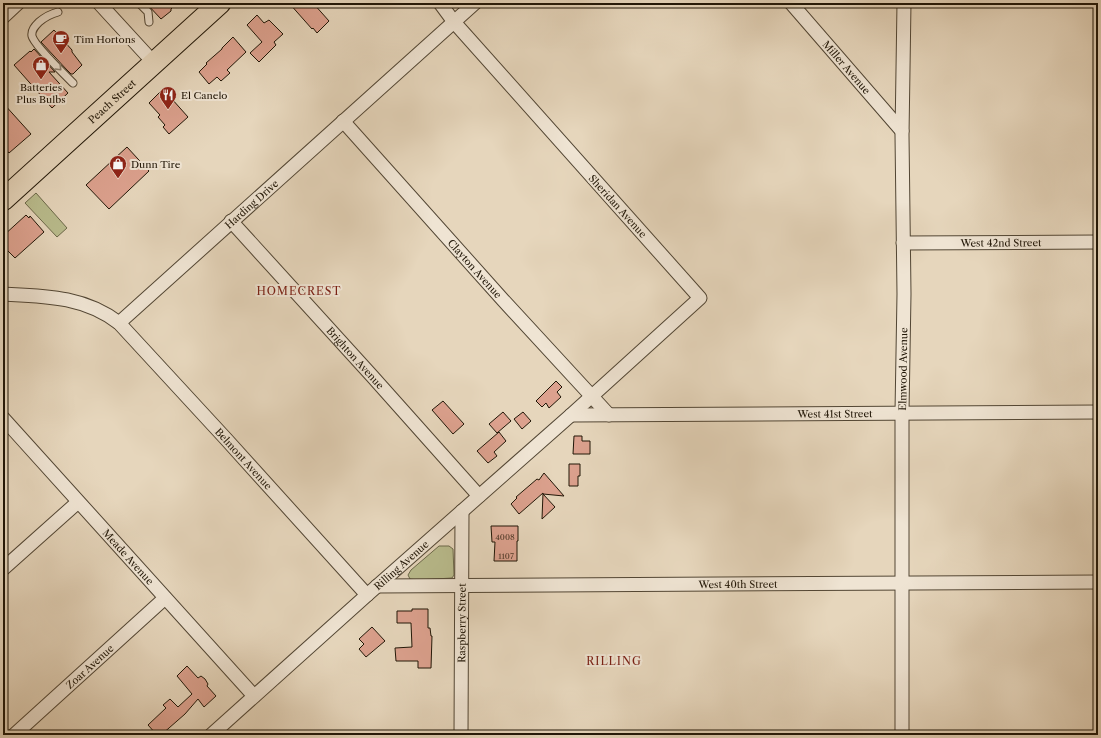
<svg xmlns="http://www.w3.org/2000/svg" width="1101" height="738" viewBox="0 0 1101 738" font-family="'Libre Caslon Text',serif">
<rect width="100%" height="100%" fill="#e6d6bc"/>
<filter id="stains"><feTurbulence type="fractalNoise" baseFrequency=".005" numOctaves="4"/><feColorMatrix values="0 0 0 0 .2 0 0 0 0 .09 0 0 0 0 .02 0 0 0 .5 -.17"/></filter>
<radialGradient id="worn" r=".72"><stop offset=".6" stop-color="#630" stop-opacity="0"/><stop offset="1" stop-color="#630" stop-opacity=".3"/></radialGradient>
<path fill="#b9bc8d" stroke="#6c694a" d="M36,193L67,228L57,237L25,203Z
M439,546H449L453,549L454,575L452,578L418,580L410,579L408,575L411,570Z"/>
<path fill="#dca18e" stroke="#201607" d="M146,3H177L171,9V11L161,19Z
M289,3H313L329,21L317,33L313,28L312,29Z
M257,15L264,23L269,20L283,34L274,42L276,45L259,62L250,53L262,42L247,25Z
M54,30L72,50V52L82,65L73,74H71L67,70L41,42Z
M233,37L246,52L227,70L230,73L221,81L217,77L209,84L199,72L207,64L206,63L222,49V48Z
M34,49L55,72H49L68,93L52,108L14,65L30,51L31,52Z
M163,89L188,117L169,134L163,127L165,125L158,117L160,115L149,103Z
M3,103L31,134L9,153L3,146Z
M127,147L149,171L109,209L86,185Z
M26,215L29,218L30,216L44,232L15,258L3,246V236Z
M556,381L562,387L557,392L561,397L549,408L546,403L542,407L536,401Z
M443,401L464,424L453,434L432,410Z
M503,412L511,421L497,433L489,424Z
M523,412L531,421L522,429L514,419Z
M499,432L506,441L494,452L497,456L488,463L477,451Z
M574,436H582V441H590V454H573Z
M569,464H580V476H578V486H569Z
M544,473L564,496L543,494L555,507L542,519L543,493L519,514L511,504L517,498L516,497L537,479L539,480Z
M491,526H518V541H517V561H494L495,542H492Z
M412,609H428V628H430L431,636H432L431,668H418V661H396L395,648L412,647L411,623H397V611H412Z
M372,627L385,641L366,657L359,649L364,644L359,639Z
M187,666L198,678L201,676L205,679L208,684L207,686L216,696L204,707L198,699L185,714L161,735H157L148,725L166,708L163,705L170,699L178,707L192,694L177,676Z"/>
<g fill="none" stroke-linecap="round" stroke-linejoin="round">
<defs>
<path id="lane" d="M139,3L148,12L149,22
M58,12C50,14 45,17 39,22C35,26 31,30 32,36C34,45 65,75 73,83"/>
<g id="street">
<path d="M99,3L154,63"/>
<path id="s1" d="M791,3L902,131"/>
<path d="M3,17L18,3"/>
<path id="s2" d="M343,121L503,300L609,415"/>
<path id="s3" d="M231,221L372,376L479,496"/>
<path id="s4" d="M903,243L1098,242"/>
<path id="s5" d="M3,294C44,296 84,296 119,323L226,439L367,595"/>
<path id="s6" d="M119,323L475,3"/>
<path id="s7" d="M571,415L1098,412"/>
<path id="s8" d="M3,418L254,696"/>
<path d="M3,569L78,502"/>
<path id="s9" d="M377,586L1098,582"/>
<path id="s10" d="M14,735L165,598"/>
<path id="s11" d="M211,735L367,595L571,415L700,298L454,22L440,3"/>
<path id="s12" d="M461,735L462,511"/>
<path id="s13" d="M902,735V412L904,294L902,135L904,3"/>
</g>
<g id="primary">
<path id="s14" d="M3,200L220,3"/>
</g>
</defs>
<use href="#lane" stroke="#524634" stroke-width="9"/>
<use href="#street" stroke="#524634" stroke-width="15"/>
<use href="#primary" stroke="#201607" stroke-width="23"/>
<use href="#lane" stroke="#efe4d3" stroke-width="7"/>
<use href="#street" stroke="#efe4d3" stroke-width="13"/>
<use href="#primary" stroke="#e6d6bc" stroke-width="21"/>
</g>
<defs><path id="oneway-chevron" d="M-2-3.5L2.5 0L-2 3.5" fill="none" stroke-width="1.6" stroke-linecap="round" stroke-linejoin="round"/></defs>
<use stroke="#928777" href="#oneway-chevron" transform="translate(59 68) rotate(46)"/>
<defs>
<symbol id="cafe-pin" viewBox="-11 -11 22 30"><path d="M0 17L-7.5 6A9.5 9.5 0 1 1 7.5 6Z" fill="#8f2418" stroke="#efe4d3"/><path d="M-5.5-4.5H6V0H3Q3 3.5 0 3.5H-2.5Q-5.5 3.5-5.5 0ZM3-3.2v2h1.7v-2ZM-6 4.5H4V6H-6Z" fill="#fff"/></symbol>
<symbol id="shop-pin" viewBox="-11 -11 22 30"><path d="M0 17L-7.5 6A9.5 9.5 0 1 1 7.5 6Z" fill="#8f2418" stroke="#efe4d3"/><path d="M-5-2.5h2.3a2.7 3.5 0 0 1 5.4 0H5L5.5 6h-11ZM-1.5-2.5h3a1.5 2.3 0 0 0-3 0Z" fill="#fff"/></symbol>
<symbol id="restaurant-pin" viewBox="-11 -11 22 30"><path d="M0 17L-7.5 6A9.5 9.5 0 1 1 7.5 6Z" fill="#8f2418" stroke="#efe4d3"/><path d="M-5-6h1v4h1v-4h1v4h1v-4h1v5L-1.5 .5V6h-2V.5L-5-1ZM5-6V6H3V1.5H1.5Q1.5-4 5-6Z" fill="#fff"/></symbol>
</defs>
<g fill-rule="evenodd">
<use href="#cafe-pin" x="51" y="29" width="20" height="27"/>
<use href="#shop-pin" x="31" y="55" width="20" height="27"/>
<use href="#restaurant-pin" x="158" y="85" width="20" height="27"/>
<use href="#shop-pin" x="108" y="154" width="20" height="27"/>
</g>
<g text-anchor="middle" stroke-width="4" stroke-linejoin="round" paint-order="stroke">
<g font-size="8" fill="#4f3929">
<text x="505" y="540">4008</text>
<text x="506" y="559">1107</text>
</g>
<g font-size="10" fill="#201607" stroke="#efe4d3" text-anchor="start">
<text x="74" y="43">Tim Hortons</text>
<text x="41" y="91" text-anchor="middle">Batteries<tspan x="41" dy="12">Plus Bulbs</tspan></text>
<text x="181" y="99">El Canelo</text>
<text x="131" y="168">Dunn Tire</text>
</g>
<g font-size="10" fill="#201607" stroke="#efe4d3">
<text dy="4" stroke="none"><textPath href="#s1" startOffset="85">Miller Avenue</textPath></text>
<text dy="4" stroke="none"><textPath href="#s14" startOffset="147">Peach Street</textPath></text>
<text dy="4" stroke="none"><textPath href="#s6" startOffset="178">Harding Drive</textPath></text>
<text transform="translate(618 206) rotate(48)" y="4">Sheridan Avenue</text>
<text dy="4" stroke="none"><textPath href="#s4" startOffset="98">West 42nd Street</textPath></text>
<text dy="4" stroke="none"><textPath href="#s2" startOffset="198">Clayton Avenue</textPath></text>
<text dy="4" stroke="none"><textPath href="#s3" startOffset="185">Brighton Avenue</textPath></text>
<text dy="4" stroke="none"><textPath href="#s13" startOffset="366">Elmwood Avenue</textPath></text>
<text dy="4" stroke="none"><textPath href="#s7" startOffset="264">West 41st Street</textPath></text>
<text dy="4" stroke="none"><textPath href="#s5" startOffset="306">Belmont Avenue</textPath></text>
<text dy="4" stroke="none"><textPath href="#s8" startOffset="187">Meade Avenue</textPath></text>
<text dy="4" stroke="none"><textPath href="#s11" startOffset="255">Rilling Avenue</textPath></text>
<text dy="4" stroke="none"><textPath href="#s9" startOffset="361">West 40th Street</textPath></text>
<text dy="4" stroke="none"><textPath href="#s12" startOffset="112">Raspberry Street</textPath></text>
<text dy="4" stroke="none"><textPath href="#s10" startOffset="102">Zoar Avenue</textPath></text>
</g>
<g font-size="11" letter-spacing="1" fill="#7a1f14" stroke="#efe4d3">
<text x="299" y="295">HOMECREST</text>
<text x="614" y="665">RILLING</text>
</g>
</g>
<rect width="1101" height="738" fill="none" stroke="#e6d6bc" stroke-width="16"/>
<rect x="4" y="4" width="1093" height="730" fill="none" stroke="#201607" stroke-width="2"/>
<rect x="8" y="8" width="1085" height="722" fill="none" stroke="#201607"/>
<rect width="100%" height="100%" filter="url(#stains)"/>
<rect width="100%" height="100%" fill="url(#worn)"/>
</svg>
